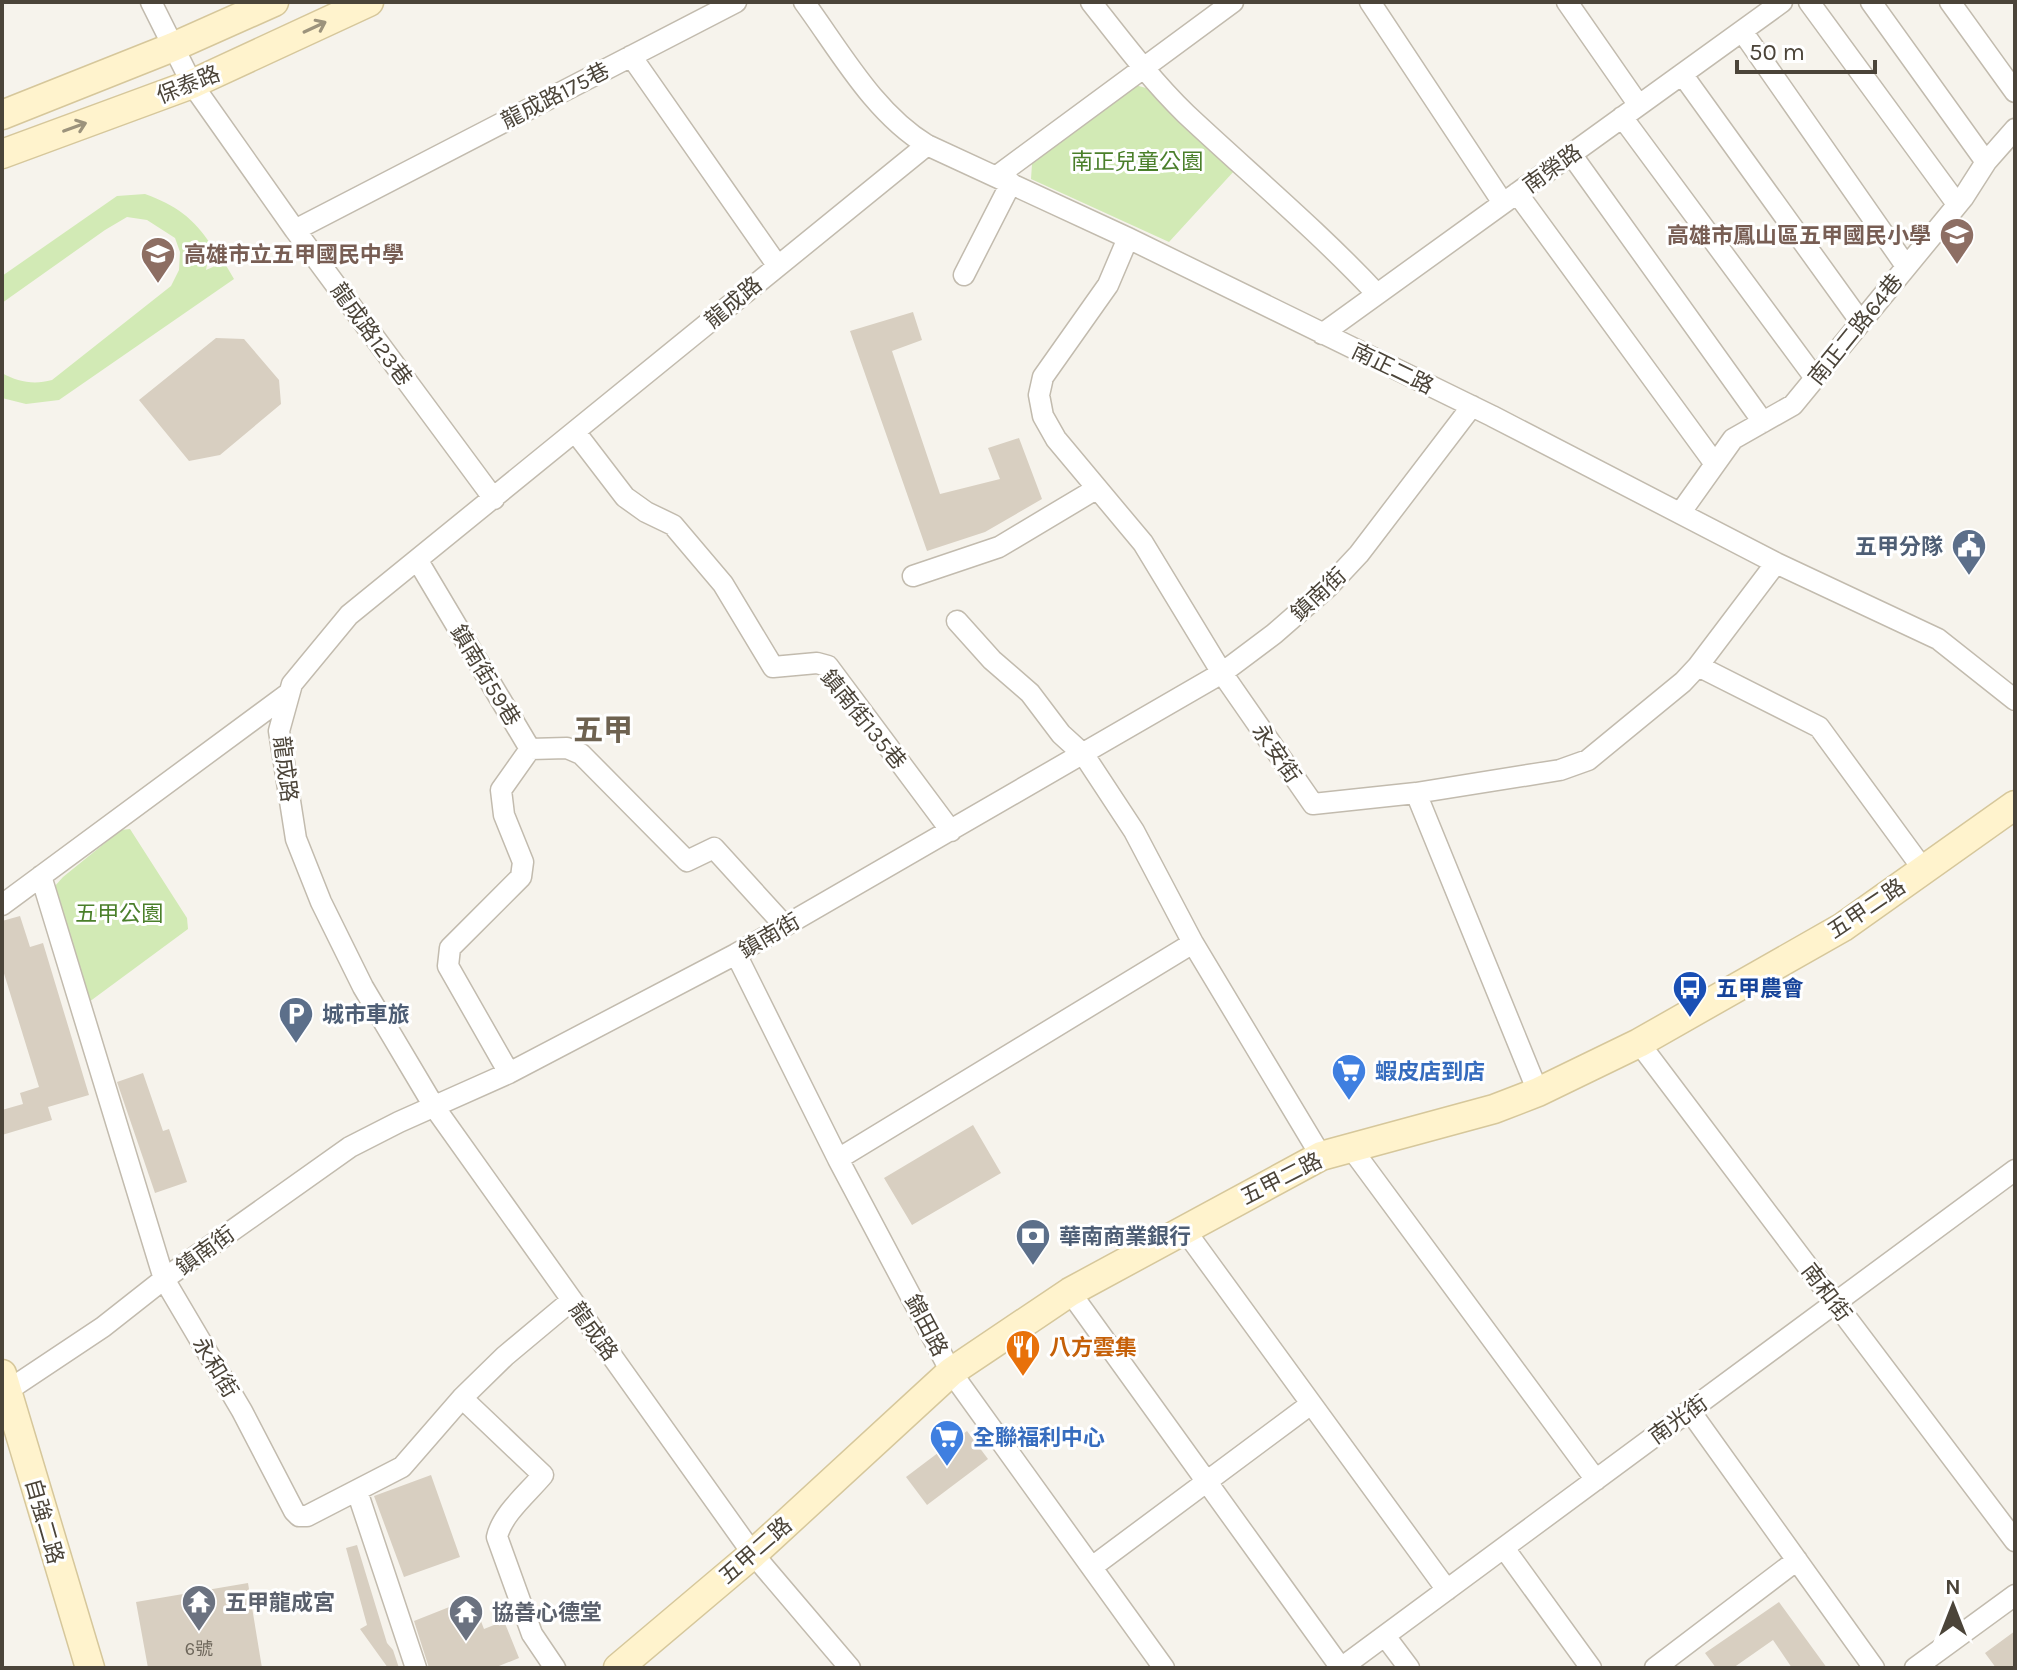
<svg xmlns="http://www.w3.org/2000/svg" width="2017" height="1670" viewBox="0 0 2017 1670" font-family="Karla,'Noto Sans TC',sans-serif">
<rect width="100%" height="100%" fill="#f6f3ec"/>
<path fill="#d2eab5" d="M1135,85L1146,88L1235,170L1169,242L1031,179L1032,164Z
M145,194C175,205 194,218 211,245L206,270L224,262L234,279L59,400L26,404L2,398V373C18,382 34,385 52,380L171,286L179,270L180,252L175,238L147,220L127,217L105,230L2,303V276L117,196Z
M130,829L187,918L188,929L89,1002L54,887L63,877L121,830Z"/>
<path fill="#d8cfc1" d="M913,312L922,340L892,351L940,494L1000,479L988,448L1019,438L1042,499L985,532L927,551L850,331Z
M216,338L244,339L279,380L281,404L220,455L189,461L139,400Z
M20,916L30,947L43,943L89,1095L48,1107L52,1120L2,1135V1110L23,1104L20,1093L39,1087L2,967V921Z
M143,1073L163,1131L169,1129L187,1182L155,1193L117,1082Z
M973,1125L1001,1173L912,1225L884,1178Z
M967,1431L988,1459L927,1505L906,1477Z
M431,1475L460,1557L404,1577L374,1496Z
M357,1545L387,1643L393,1650L399,1668H388L360,1629L367,1625L346,1548Z
M248,1583L262,1668H148L136,1602Z
M472,1598L484,1629L504,1621L519,1658L494,1668H429L414,1621Z
M1779,1602L1827,1668H1792L1773,1640L1733,1668H1716L1705,1653Z
M2015,1631V1668H1996L1985,1653Z"/>
<g fill="none" stroke-linecap="round" stroke-linejoin="round">
<defs>
<path id="street" d="M151,2L192,84L295,230L494,499
M804,2C840,51 874,113 927,145L1128,238L1492,416L1776,563L1938,639L2015,700
M1091,2C1121,40 1151,80 1186,114C1250,174 1317,230 1377,294
M1370,2L1503,203
M1567,2L1638,104
M1809,2L1957,204
M1871,2L1986,162
M1950,2L2015,92
M1742,31L1906,266
M631,56L777,265
M1682,74L1860,321
M1622,117L1815,378
M1571,154L1763,422
M997,176L1233,2
M1517,193L1715,464
M295,230L736,2
M1128,238L1108,285L1043,377L1039,395L1043,416L1056,439L1143,543L1222,673L1313,804L1416,793L1560,770L1588,760L1683,682L1698,666L1776,563
M964,275L1011,183
M1322,334L1782,2
M576,433L625,497L646,512L673,525L723,584L773,667L817,663L828,666L951,831
M1681,512L1733,439L1793,405L1963,198L1986,162L2015,129
M418,561L530,749L501,790L504,815L523,862L521,877L450,948L448,966L509,1073
M913,576L999,547L1096,489
M957,621L992,660L1030,693L1061,734L1084,755L1134,831L1193,943L1321,1156
M1698,666L1819,727L1923,869
M530,749L567,748L581,754L687,861L714,848L785,926
M1416,793L1538,1092
M41,876L164,1279L242,1411L294,1511L299,1516H307L402,1467L462,1398L505,1356L572,1300
M2,905L289,693
M736,954L838,1159L951,1372L1164,1668
M1639,1043L2015,1541
M1351,1148L1596,1480
M838,1159L1193,943
M1184,1229L1447,1590
M1070,1292L1341,1668
M7,1391L103,1327L164,1279L350,1147L399,1122L509,1073L736,954L1222,673L1274,634L1329,586L1359,554L1472,406
M462,1398L543,1475C528,1493 502,1514 497,1537L532,1634L555,1668
M1690,1411L1874,1668
M357,1491L416,1668
M1504,1548L1591,1668
M1092,1567L1311,1404
M1385,1636L1409,1668
M850,1668L753,1554L435,1108L363,987L321,902L296,839L279,731L292,684L349,615L927,145
M1341,1668L2015,1170
M1655,1668L1797,1560
M1915,1668L2015,1595"/>
<path id="secondary" d="M2,115L173,47L274,2
M2,154L192,84L369,2
M2,1374L90,1668
M618,1668L753,1554L951,1372L1070,1292L1321,1156L1494,1109L1538,1092L1639,1043L1843,927L2015,805"/>
</defs>
<use href="#street" stroke="#c2bbae" stroke-width="23"/>
<use href="#secondary" stroke="#d6c79b" stroke-width="31"/>
<use href="#street" stroke="#fff" stroke-width="20"/>
<use href="#secondary" stroke="#fff3cd" stroke-width="28"/>
</g>
<defs><path id="oneway-shaft" d="M-6 0H5M1.5-3L5.5 0L1.5 3" fill="none" stroke-width="1.6" stroke-linecap="round" stroke-linejoin="round" transform="scale(2)"/></defs>
<g stroke="#9c937c">
<use href="#oneway-shaft" transform="translate(315 27) rotate(-25)"/>
<use href="#oneway-shaft" transform="translate(75 127) rotate(-20)"/>
</g>
<defs>
<symbol id="school-pin" viewBox="-11 -11 22 30"><path d="M0 17L-7.5 6A9.5 9.5 0 1 1 7.5 6Z" fill="#8d6e63" stroke="#fff"/><path d="M0-5L7-2L0 1L-7-2ZM-4 1L0 2.5L4 1V4Q0 6-4 4Z" fill="#fff"/></symbol>
<symbol id="civic-pin" viewBox="-11 -11 22 30"><path d="M0 17L-7.5 6A9.5 9.5 0 1 1 7.5 6Z" fill="#5c6f8a" stroke="#fff"/><path d="M-.6-6.5H3V-4.5H.6V-3L4-1V1h2V6H-6V1h2V-1L-.6-3ZM-1.2 2.5V6h2.4V2.5Z" fill="#fff"/></symbol>
<symbol id="bus-pin" viewBox="-11 -11 22 30"><path d="M0 17L-7.5 6A9.5 9.5 0 1 1 7.5 6Z" fill="#1a4fb4" stroke="#fff"/><path d="M-5-6H5V4H4V6H2V4H-2V6H-4V4H-5ZM-3.5-4V0h7V-4ZM-3.5 1.2v1.5H-2V1.2ZM2 1.2v1.5H3.5V1.2Z" fill="#fff"/></symbol>
<symbol id="parking-pin" viewBox="-11 -11 22 30"><path d="M0 17L-7.5 6A9.5 9.5 0 1 1 7.5 6Z" fill="#5c6f8a" stroke="#fff"/><path d="M-3.5-5.5H1a3.5 3.5 0 0 1 0 7H-1V5.5H-3.5ZM-1-3.4V-.6H.8a1.4 1.4 0 0 0 0-2.8Z" fill="#fff"/></symbol>
<symbol id="supermarket-pin" viewBox="-11 -11 22 30"><path d="M0 17L-7.5 6A9.5 9.5 0 1 1 7.5 6Z" fill="#3f7fe0" stroke="#fff"/><path d="M-6-5.5h2.5l.6 2H6L4.5 2H-2.5L-4.4-4H-6ZM-1.5 3.2a1.3 1.3 0 1 0 .1 0ZM3 3.2a1.3 1.3 0 1 0 .1 0Z" fill="#fff"/></symbol>
<symbol id="bank-pin" viewBox="-11 -11 22 30"><path d="M0 17L-7.5 6A9.5 9.5 0 1 1 7.5 6Z" fill="#5c6f8a" stroke="#fff"/><path d="M-6-4H6V4H-6ZM0-2.3a2.3 2.3 0 1 0 0 4.6a2.3 2.3 0 1 0 0-4.6Z" fill="#fff"/></symbol>
<symbol id="restaurant-pin" viewBox="-11 -11 22 30"><path d="M0 17L-7.5 6A9.5 9.5 0 1 1 7.5 6Z" fill="#e8710a" stroke="#fff"/><path d="M-5-6h1v4h1v-4h1v4h1v-4h1v5L-1.5 .5V6h-2V.5L-5-1ZM5-6V6H3V1.5H1.5Q1.5-4 5-6Z" fill="#fff"/></symbol>
<symbol id="temple-pin" viewBox="-11 -11 22 30"><path d="M0 17L-7.5 6A9.5 9.5 0 1 1 7.5 6Z" fill="#6b7280" stroke="#fff"/><path d="M0-6L5-2H3V0L6.5 2.5H4V6H1.5V3h-3V6H-4V2.5H-6.5L-3 0V-2H-5Z" fill="#fff"/></symbol>
</defs>
<g fill-rule="evenodd">
<use href="#school-pin" x="1937" y="215" width="40" height="54"/>
<use href="#school-pin" x="138" y="234" width="40" height="54"/>
<use href="#civic-pin" x="1949" y="526" width="40" height="54"/>
<use href="#bus-pin" x="1670" y="968" width="40" height="54"/>
<use href="#parking-pin" x="276" y="994" width="40" height="54"/>
<use href="#supermarket-pin" x="1329" y="1051" width="40" height="54"/>
<use href="#bank-pin" x="1013" y="1216" width="40" height="54"/>
<use href="#restaurant-pin" x="1003" y="1327" width="40" height="54"/>
<use href="#supermarket-pin" x="927" y="1417" width="40" height="54"/>
<use href="#temple-pin" x="179" y="1582" width="40" height="54"/>
<use href="#temple-pin" x="446" y="1592" width="40" height="54"/>
</g>
<g text-anchor="middle" stroke-width="6" stroke-linejoin="round" paint-order="stroke">
<g font-size="18" fill="#6e675b">
<text x="199" y="1655">6號</text>
</g>
<g font-size="22" fill="#4b4439" stroke="#fff">
<text transform="translate(188 84) rotate(-22)" y="8">保泰路</text>
<text transform="translate(555 95) rotate(-27)" y="8">龍成路175巷</text>
<text transform="translate(1552 168) rotate(-36)" y="8">南榮路</text>
<text transform="translate(733 302) rotate(-40)" y="8">龍成路</text>
<text transform="translate(1855 329) rotate(-51)" y="8">南正二路64巷</text>
<text transform="translate(372 334) rotate(54)" y="8">龍成路123巷</text>
<text transform="translate(1393 368) rotate(26)" y="8">南正二路</text>
<text transform="translate(1318 594) rotate(-43)" y="8">鎮南街</text>
<text transform="translate(486 675) rotate(59)" y="8">鎮南街59巷</text>
<text transform="translate(864 719) rotate(51)" y="8">鎮南街135巷</text>
<text transform="translate(1277 753) rotate(55)" y="8">永安街</text>
<text transform="translate(286 769) rotate(83)" y="8">龍成路</text>
<text transform="translate(1866 908) rotate(-34)" y="8">五甲二路</text>
<text transform="translate(769 935) rotate(-30)" y="8">鎮南街</text>
<text transform="translate(1281 1178) rotate(-27)" y="8">五甲二路</text>
<text transform="translate(205 1250) rotate(-36)" y="8">鎮南街</text>
<text transform="translate(1827 1292) rotate(53)" y="8">南和街</text>
<text transform="translate(927 1325) rotate(62)" y="8">錦田路</text>
<text transform="translate(594 1331) rotate(54)" y="8">龍成路</text>
<text transform="translate(216 1367) rotate(59)" y="8">永和街</text>
<text transform="translate(1678 1419) rotate(-36)" y="8">南光街</text>
<text transform="translate(45 1521) rotate(74)" y="8">自強二路</text>
<text transform="translate(755 1550) rotate(-41)" y="8">五甲二路</text>
</g>
<g font-size="22" fill="#4a7f2a" stroke="#fff">
<text x="1137" y="169">南正兒童公園</text>
<text x="119" y="921">五甲公園</text>
</g>
<g font-size="22" font-weight="bold" fill="#785e54" stroke="#fff" text-anchor="end">
<text x="1931" y="243">高雄市鳳山區五甲國民小學</text>
<text x="184" y="262" text-anchor="start">高雄市立五甲國民中學</text>
</g>
<g font-size="22" font-weight="bold" fill="#4e5e75" stroke="#fff" text-anchor="start">
<text x="1943" y="554" text-anchor="end">五甲分隊</text>
<text x="322" y="1022">城市車旅</text>
<text x="1059" y="1244">華南商業銀行</text>
</g>
<g font-size="22" font-weight="bold" fill="#164399" stroke="#fff" text-anchor="start">
<text x="1716" y="996">五甲農會</text>
</g>
<g font-size="22" font-weight="bold" fill="#366cbe" stroke="#fff" text-anchor="start">
<text x="1375" y="1079">蝦皮店到店</text>
<text x="973" y="1445">全聯福利中心</text>
</g>
<g font-size="22" font-weight="bold" fill="#c56008" stroke="#fff" text-anchor="start">
<text x="1049" y="1355">八方雲集</text>
</g>
<g font-size="22" font-weight="bold" fill="#5b616d" stroke="#fff" text-anchor="start">
<text x="225" y="1610">五甲龍成宮</text>
<text x="492" y="1620">協善心德堂</text>
</g>
<g font-size="30" font-weight="bold" fill="#6e6250" stroke="#fff">
<text x="603" y="740">五甲</text>
</g>
</g>
<rect width="2017" height="1670" fill="none" stroke="#4b4439" stroke-width="8"/>
<g transform="translate(1953 1606)" stroke="#ffffff" stroke-width="6" paint-order="stroke">
<path d="M0-6L14 30L0 20L-14 30Z" fill="#4b4439"/>
<text y="-12" font-size="22" font-weight="bold" text-anchor="middle" fill="#4b4439">N</text>
</g>
<path d="M1737 60v12h138v-12" fill="none" stroke="#4b4439" stroke-width="4"/>
<text x="1749" y="60" font-size="24" fill="#4b4439" stroke="#ffffff" stroke-width="6" paint-order="stroke">50 m</text>
</svg>
